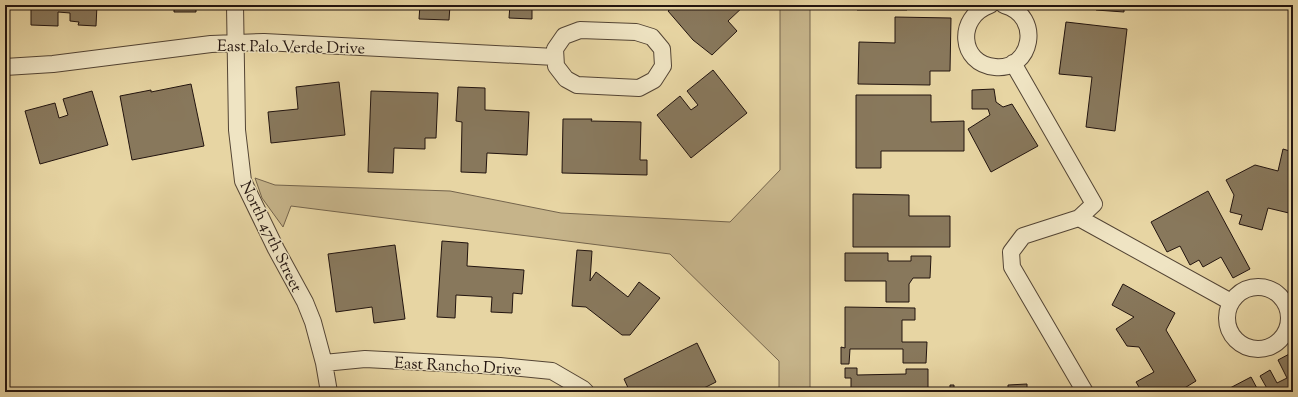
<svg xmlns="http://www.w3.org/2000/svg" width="1298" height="397" viewBox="0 0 1298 397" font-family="'Sorts Mill Goudy',serif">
<rect width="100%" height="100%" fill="#e7d5a3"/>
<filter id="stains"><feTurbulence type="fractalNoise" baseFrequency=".005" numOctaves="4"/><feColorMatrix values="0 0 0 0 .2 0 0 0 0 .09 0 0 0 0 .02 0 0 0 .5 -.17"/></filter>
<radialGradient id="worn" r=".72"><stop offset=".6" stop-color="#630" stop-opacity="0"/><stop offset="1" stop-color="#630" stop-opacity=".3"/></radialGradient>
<path fill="#c6b48a" stroke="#74644c" d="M780,5H810V392H779V361L670,254L291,206L283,227L262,198L255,178L275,185L450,191L561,213L730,222L780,170Z"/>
<path fill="#88785c" stroke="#22140f" d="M31,5H97L96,26L78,25L79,22L70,21V13L58,12V26L31,25Z
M174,5H196V12H174Z
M267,5H300V8Z
M310,5H339V9L309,7Z
M420,5H450L449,20L419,19Z
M510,5H532V19L509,18Z
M671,5H745L728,21L737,31L712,55L693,40L668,11L673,7Z
M857,5H907V10H857Z
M1096,5H1124V12L1096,10Z
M895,17L951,18L950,71H930V85L858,84L859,42L895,43Z
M1066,22L1127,29L1115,131L1086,127L1092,77L1059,74Z
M713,70L747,113L691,158L657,115L680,96L691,110L698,105L687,91Z
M339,82L345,135L271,143L268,112L298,109L296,87Z
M191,84L204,146L132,160L120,96L151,90V92Z
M458,87L485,88V110L529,112L527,155L487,153L486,173L461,172L462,122L456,121Z
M994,89L996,102L1003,107L1012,104L1038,146L991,172L968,129L990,115L988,109H972V90Z
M92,91L108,145L40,164L25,111L55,103L59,118L68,115L63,99Z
M371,91L438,93L436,138H425V149L394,148L393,173L368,172Z
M856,95H931V122L964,121V151H881V168H856Z
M563,119H592L591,121L641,122L640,160H647V175L562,173Z
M1283,149L1293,152V214L1268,208L1262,230L1239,224L1242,215L1230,212L1234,195L1226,180L1255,165L1278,171Z
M1208,191L1250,269L1233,278L1221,257L1203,267L1199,260L1190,265L1180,246L1167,252L1151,222Z
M853,194L909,195V216H950V247H853Z
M442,241L468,243L467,266L524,270L522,294L513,293L512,313L491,312L492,297L456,295L455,318L437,317Z
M395,245L405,319L374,323L372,307L336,312L328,254Z
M577,250L592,251L590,281L596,272L628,297L639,282L660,298L630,335H622L586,307L572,306Z
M845,253H888V261H911V256H931L930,278H913L909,284V302H886V281H845Z
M1123,284L1175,313L1166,330L1196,381L1178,392H1142L1136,382L1154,372L1139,347L1127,346L1116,329L1134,317L1112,305Z
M845,307L915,308V320H902V342H927L926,363H903V349H850L849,364H841V347L845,348Z
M697,343L716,382L696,392H630L624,379Z
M1293,352V392H1269L1260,376L1270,370L1277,383L1287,378L1278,360Z
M845,368H857V375L906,374V369H928V391H924V392H851V378H845Z
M1251,377L1259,392H1232L1230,388Z
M1027,384V392H1008V385Z
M950,385H954V389H968V392H950Z"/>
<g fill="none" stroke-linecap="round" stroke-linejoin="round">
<defs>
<path id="street" d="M235,5L237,130L243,181L276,249L305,302L313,322L324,363L329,392
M990,5C956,17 959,64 995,67C1032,71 1043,16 1004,5
M580,30L636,32L652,37L662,49L663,66L654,80L639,88L577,85L566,79L556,66L555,49L564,36Z
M1013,63L1094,204L1079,218L1023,236L1011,252L1012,267L1085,392
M5,67L53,64L211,44L264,42L555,57
M1079,218L1231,302
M1227 318a31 31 0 1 1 62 0a31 31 0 1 1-62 0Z
M324,363L365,359L500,366L552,371L583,389L586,392"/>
</defs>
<use href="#street" stroke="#534434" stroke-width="18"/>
<use href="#street" stroke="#efe4c3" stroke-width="16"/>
</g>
<g text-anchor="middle" stroke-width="3" stroke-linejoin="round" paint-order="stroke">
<g font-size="16" fill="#22140f" stroke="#efe4c3">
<text transform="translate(291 46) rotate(1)" y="6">East Palo Verde Drive</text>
<text transform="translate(272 236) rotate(64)" y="6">North 47th Street</text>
<text transform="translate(458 365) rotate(3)" y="6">East Rancho Drive</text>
</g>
</g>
<rect width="1298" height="397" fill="none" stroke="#e7d5a3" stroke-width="20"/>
<rect x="6" y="6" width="1286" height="385" fill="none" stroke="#22140f" stroke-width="2"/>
<rect x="10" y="10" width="1278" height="377" fill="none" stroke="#22140f"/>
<rect width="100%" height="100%" filter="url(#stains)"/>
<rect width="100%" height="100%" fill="url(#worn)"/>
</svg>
